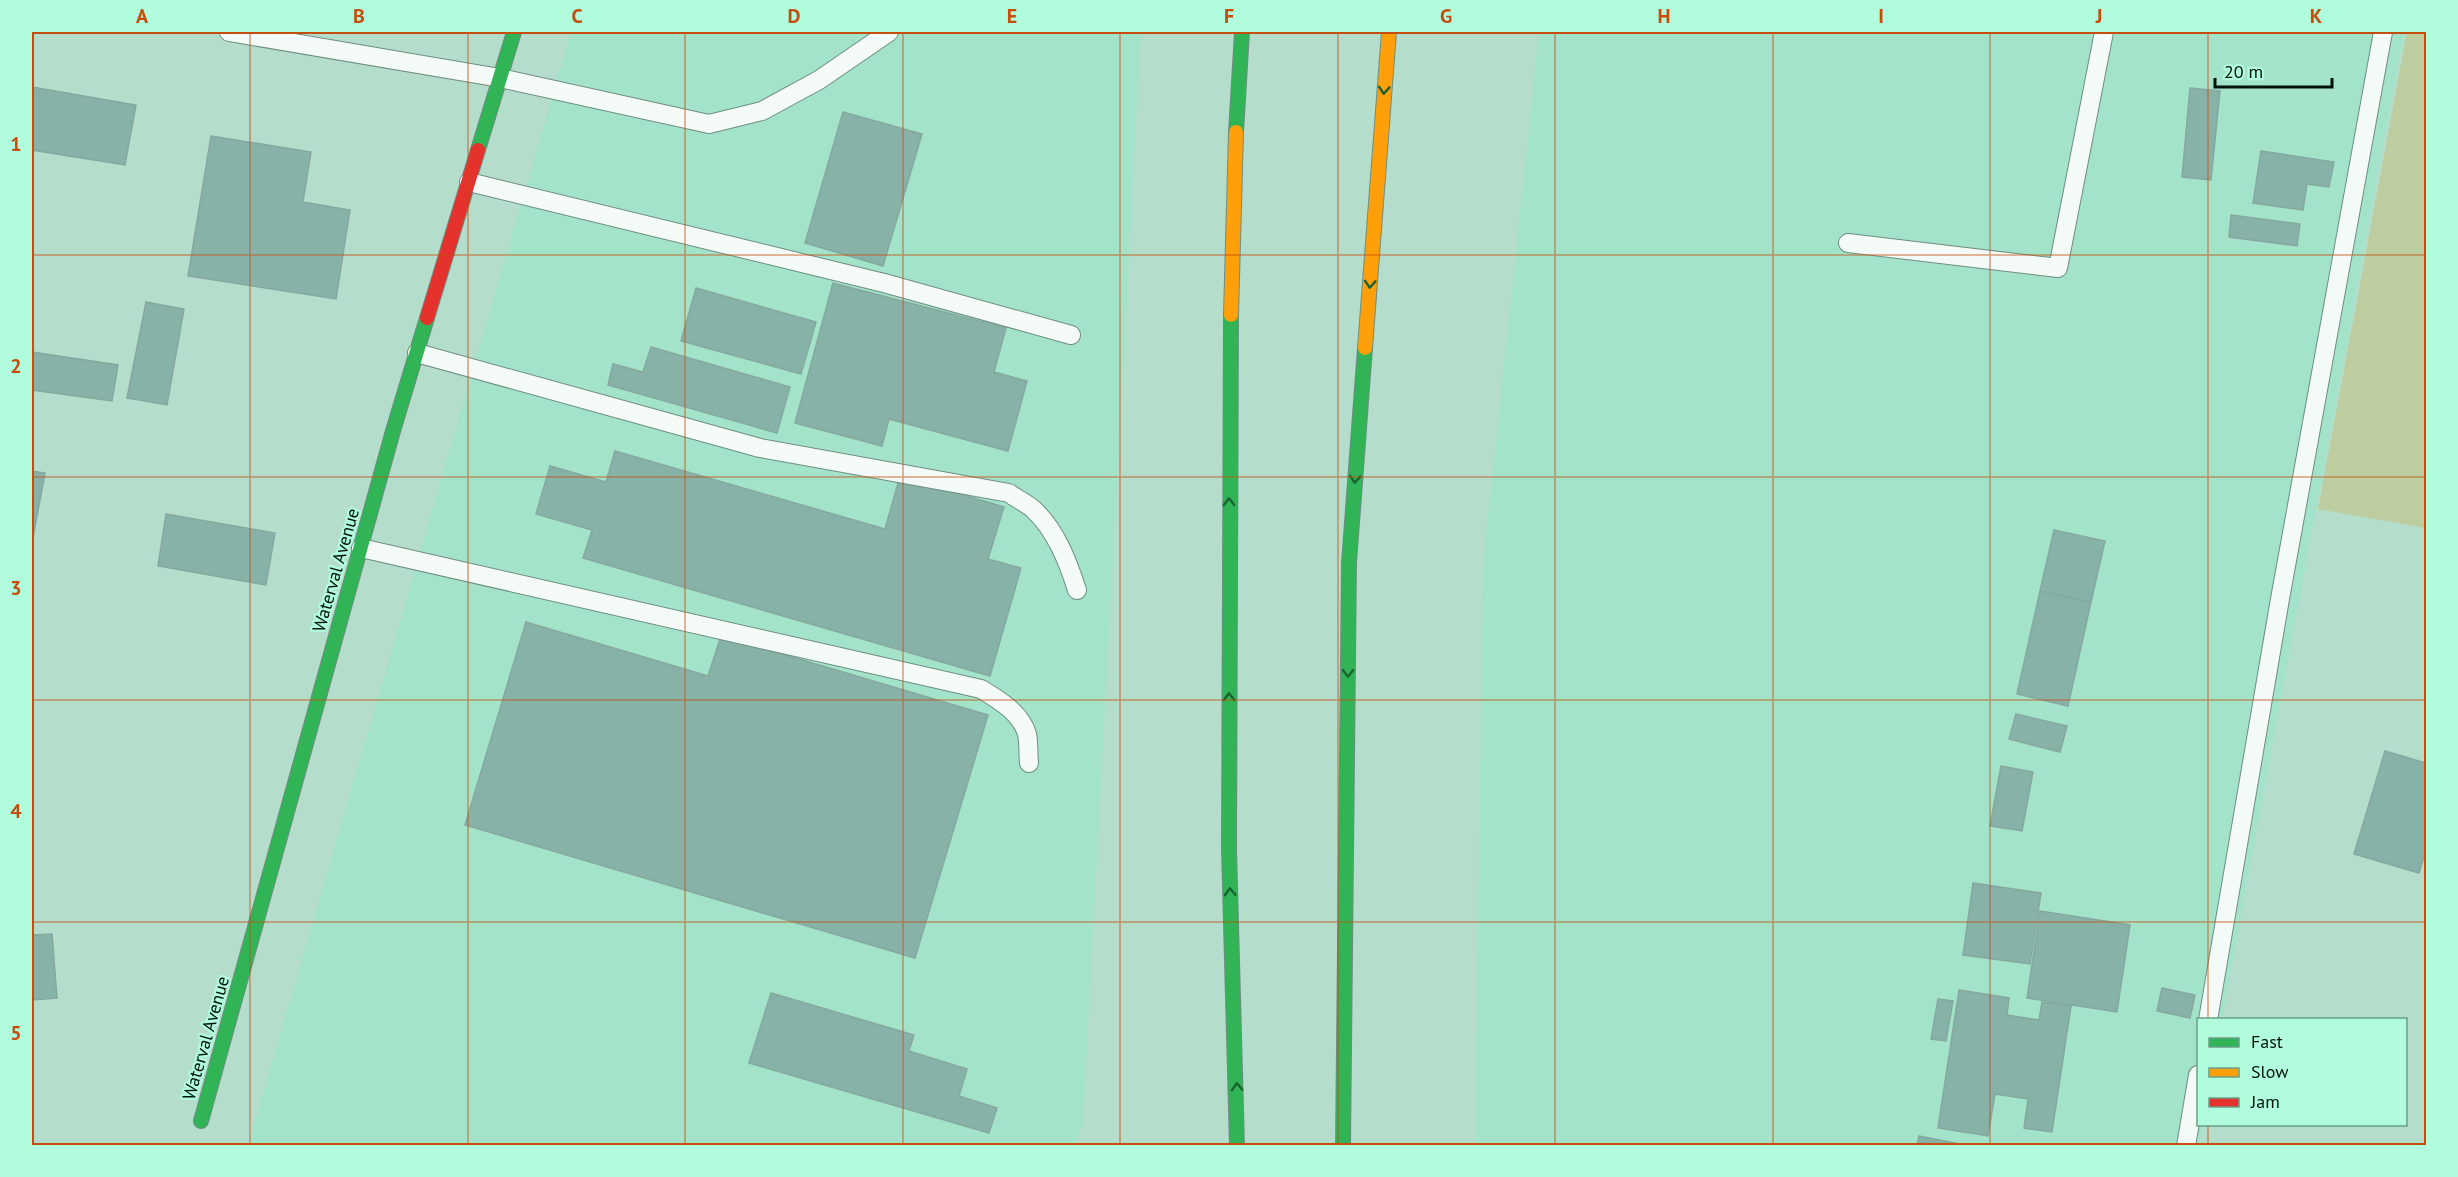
<svg xmlns="http://www.w3.org/2000/svg" width="2458" height="1177" viewBox="0 0 2458 1177" font-family="'PT Sans',sans-serif">
<rect width="100%" height="100%" fill="#b5ddcc"/>
<path fill="#a3e3c9" d="M571,32H1141L1083,1124L1074,1145L248,1146Z
M1539,32H2404L2222,1019L2198,1020V1124L2203,1125L2199,1145H1475L1483,564Z"/>
<path fill="#bdcda0" d="M2407,32H2426V528L2318,509Z"/>
<path fill="#86b2a8" stroke="#85a89f" stroke-width="1.5" d="M32,87L136,105L125,165L32,150Z
M2190,88L2220,91L2211,180L2182,177Z
M843,112L922,134L883,266L805,243Z
M211,136L311,152L303,202L350,210L336,299L188,276Z
M2261,151L2334,162L2329,187L2307,184L2303,210L2253,203Z
M2231,215L2300,224L2297,246L2229,237Z
M833,283L1006,328L994,372L1027,381L1008,451L889,419L882,446L795,423Z
M696,288L816,322L801,374L681,341Z
M146,302L184,309L167,405L127,398Z
M651,347L790,387L777,433L608,385L613,364L643,372Z
M32,352L118,365L112,401L32,390Z
M615,451L885,529L900,476L1004,507L988,559L1021,568L990,676L583,558L592,530L536,514L550,466L606,482Z
M32,471L45,473L32,543Z
M166,514L275,533L266,585L158,566Z
M2054,530L2105,541L2091,602L2040,591Z
M2040,591L2091,602L2068,706L2017,694Z
M526,622L708,676L721,636L988,715L915,958L465,825Z
M2016,714L2067,726L2060,752L2009,739Z
M2385,751L2426,763V850L2419,873L2354,854Z
M2001,766L2033,772L2022,831L1990,826Z
M1973,883L2041,893L2030,964L1963,955Z
M2040,911L2130,925L2117,1012L2027,998Z
M52,934L57,998L32,1000V935Z
M2162,988L2195,995L2190,1018L2157,1011Z
M1959,990L2009,998L2007,1015L2039,1020L2042,1002L2071,1006L2052,1132L2024,1128L2028,1099L1995,1094L1988,1136L1938,1128Z
M771,993L914,1035L909,1051L967,1069L959,1096L997,1108L989,1133L749,1063Z
M1938,999L1953,1001L1946,1041L1931,1039Z
M1919,1136L1965,1145L1964,1146H1917Z"/>
<g fill="none" stroke-linecap="round" stroke-linejoin="round">
<defs>
<path id="lane" d="M229,32L500,78L709,124L762,111L819,80L889,32
M469,182L884,283L1071,335
M1848,243L2058,268L2104,32
M417,353L760,448L1009,493C1017,499 1026,503 1033,509C1056,530 1068,562 1077,590
M361,548L981,689C999,700 1021,713 1027,734C1029,743 1028,754 1029,763
M2208,1020L2280,599L2383,32
M2186,1146L2198,1075"/>
<path id="fast" d="M1236,132L1242,32
M478,150L514,32
M1231,315L1229,849L1237,1146
M201,1121L393,431L427,318
M1343,1146L1349,563L1365,348"/>
<path id="slow" d="M1231,315L1236,132
M1365,348L1389,32"/>
<path id="jam" d="M427,318L478,150"/>
</defs>
<use href="#lane" stroke="#6e8e82" stroke-width="20"/>
<use href="#fast" stroke="#6e8e82" stroke-width="16"/>
<use href="#slow" stroke="#6e8e82" stroke-width="16"/>
<use href="#jam" stroke="#6e8e82" stroke-width="16"/>
<use href="#lane" stroke="#f4faf7" stroke-width="18"/>
<use href="#fast" stroke="#30b455" stroke-width="14"/>
<use href="#slow" stroke="#ff9f0a" stroke-width="14"/>
<use href="#jam" stroke="#e5322d" stroke-width="14"/>
</g>
<defs><path id="oneway-chevron" d="M-2-3.5L2.5 0L-2 3.5" fill="none" stroke-width="1.6" stroke-linecap="round" stroke-linejoin="round" transform="scale(1.5)"/></defs>
<g stroke="#186430">
<use href="#oneway-chevron" transform="translate(1384 90) rotate(94)"/>
<use href="#oneway-chevron" transform="translate(1370 284) rotate(94)"/>
<use href="#oneway-chevron" transform="translate(1355 479) rotate(94)"/>
<use href="#oneway-chevron" transform="translate(1229 502) rotate(-90)"/>
<use href="#oneway-chevron" transform="translate(1348 673) rotate(91)"/>
<use href="#oneway-chevron" transform="translate(1229 697) rotate(-90)"/>
<use href="#oneway-chevron" transform="translate(1230 892) rotate(-92)"/>
<use href="#oneway-chevron" transform="translate(1237 1087) rotate(-92)"/>
</g>
<path fill="none" stroke="#c54e0c" stroke-width="1.5" stroke-opacity="0.55" d="M250,32V1146M468,32V1146M685,32V1146M903,32V1146M1120,32V1146M1338,32V1146M1555,32V1146M1773,32V1146M1990,32V1146M2208,32V1020M32,255H2426M32,477H2426M32,700H2426M32,922H2426M2208,1124V1146"/>
<g text-anchor="middle" stroke-width="4.5" stroke-linejoin="round" paint-order="stroke">
<g font-size="18" fill="#00130b" stroke="#b1fcdc">
<text transform="translate(336 570) rotate(-74)" y="6">Waterval Avenue</text>
<text transform="translate(206 1038) rotate(-74)" y="6">Waterval Avenue</text>
</g>
</g>
<rect width="2458" height="1177" fill="none" stroke="#b1fcdc" stroke-width="66"/>
<rect x="2197" y="1018" width="210" height="108" fill="#b1fcdc" stroke="#6a9f88" stroke-width="1.5"/>
<rect x="2209" y="1038" width="30" height="9" fill="#30b455" stroke="#6a9f88" stroke-width="1.5"/>
<text x="2251" y="1048" font-size="18" fill="#00130b">Fast</text>
<rect x="2209" y="1068" width="30" height="9" fill="#ff9f0a" stroke="#6a9f88" stroke-width="1.5"/>
<text x="2251" y="1078" font-size="18" fill="#00130b">Slow</text>
<rect x="2209" y="1098" width="30" height="9" fill="#e5322d" stroke="#6a9f88" stroke-width="1.5"/>
<text x="2251" y="1108" font-size="18" fill="#00130b">Jam</text>
<path d="M2215 78v9h117v-9" fill="none" stroke="#00130b" stroke-width="3"/>
<text x="2224" y="78" font-size="18" fill="#00130b" stroke="#b1fcdc" stroke-width="4.5" paint-order="stroke">20 m</text>
<rect x="33" y="33" width="2392" height="1111" fill="none" stroke="#c54e0c" stroke-width="2"/>
<g font-size="20" text-anchor="middle" font-weight="bold" fill="#c54e0c">
<text x="142" y="23">A</text>
<text x="359" y="23">B</text>
<text x="577" y="23">C</text>
<text x="794" y="23">D</text>
<text x="1012" y="23">E</text>
<text x="1229" y="23">F</text>
<text x="1446" y="23">G</text>
<text x="1664" y="23">H</text>
<text x="1881" y="23">I</text>
<text x="2099" y="23">J</text>
<text x="2316" y="23">K</text>
<text x="16" y="151">1</text>
<text x="16" y="373">2</text>
<text x="16" y="595">3</text>
<text x="16" y="818">4</text>
<text x="16" y="1040">5</text>
</g>
</svg>
